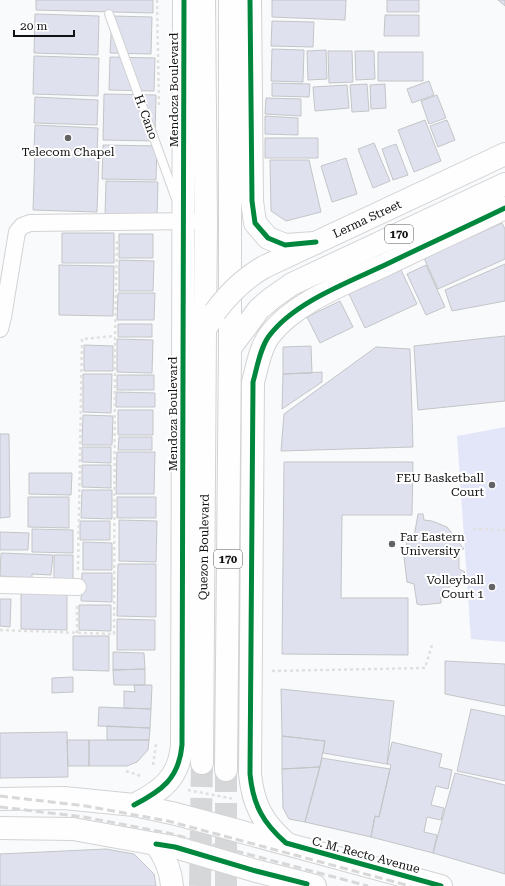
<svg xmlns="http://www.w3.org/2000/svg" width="505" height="886" viewBox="0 0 505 886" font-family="'Roboto Serif',serif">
<rect width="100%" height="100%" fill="#f9fafc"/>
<path fill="#e3e6f8" d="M505,427V642L471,639L457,436Z"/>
<path fill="#dfe1ef" stroke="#c4c5c7" d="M36,0H153V13L36,10Z
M272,0H346L345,20L272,17Z
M387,0H419V12H387Z
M498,0H505V6Z
M35,14L99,16L98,55L34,53Z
M385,15H419V36H384Z
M112,16L152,17L151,54L110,53Z
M272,21L314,22L313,47L271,46Z
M272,49L304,50L303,82L271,81Z
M326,50L327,79L308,80L307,51Z
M328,51H352L353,82L329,83Z
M355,51H374L375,79L356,80Z
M378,52H423V81H378Z
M34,56L99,58L98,96L33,94Z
M110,57L155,58L154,91L109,90Z
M429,81L434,95L412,103L407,89Z
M272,83L310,84L309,97L272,96Z
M367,84L369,111L352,112L350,85Z
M385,84L386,108L371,109L370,85Z
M347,85L349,108L315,111L313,87Z
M104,94L156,95L155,141L103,140Z
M437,95L446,118L429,124L421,101Z
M35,97L98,100L97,125L34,123Z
M266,98L301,99V116L265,114Z
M265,116L298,118V135L265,134Z
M425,120L441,161L414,172L398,130Z
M447,120L455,140L438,147L430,126Z
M35,125L98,128L97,152L34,149Z
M265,138H318V158H265Z
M374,143L390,181L373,188L358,149Z
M396,144L408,175L393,180L382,149Z
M103,145L157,146L156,180L102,179Z
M35,153L99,155L97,212L33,210Z
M346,158L357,194L332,202L321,166Z
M270,160H309L321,212L286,221L271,211Z
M106,181L158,182L157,217L105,216Z
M502,223L505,229V259L438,289L424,258Z
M62,233H114V263H62Z
M119,234H153V258H119Z
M119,260L154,261L153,291H119Z
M505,264V301L452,311L445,290Z
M59,265L114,266L113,316L59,315Z
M426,265L445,307L426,315L407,274Z
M401,270L417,304L365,328L349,294Z
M118,293H155L154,320H117Z
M340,301L353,327L320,343L307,317Z
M118,324H152V337H118Z
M505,336V401L418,410L414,346Z
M117,339L153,340L152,373L117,372Z
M84,345L113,346V371H84Z
M311,346L312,373L283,374V347Z
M376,347L410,349L413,447L281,451L284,414Z
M322,372V382L282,409L283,374Z
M83,374H112L111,413L83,412Z
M117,375H154V390H117Z
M116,392L155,393V407H116Z
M118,410H153V435H118Z
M83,415L113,416L112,445H82Z
M0,434H9L10,517L0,518Z
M119,437H152V450H118Z
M82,447H111V463L82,462Z
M117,452H155L154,494H116Z
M284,462H413L412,515H342L341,598H408V655L282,654Z
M82,465H111V488L82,487Z
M29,473H72L71,495L29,494Z
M82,490H112V519L81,518Z
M28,497H69V528L28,527Z
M117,497H156V518H117Z
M418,514H423L424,520L432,521L447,527L464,549L459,550V569L465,572L441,595V603L421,605L417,604L414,584L407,582L404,557L408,536L414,537Z
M119,520L157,521L156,562L119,561Z
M80,521H110V540H80Z
M32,529L73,530V553L32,552Z
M0,532L29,533L28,550H0Z
M83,542L112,543V570H83Z
M1,553L53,555L51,575L32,574V578L0,576Z
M54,555H73V579H54Z
M118,564H156V617L117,616Z
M82,573H112V602L81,601Z
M21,592H67V630L21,629Z
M0,599H11L10,627L0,626Z
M79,605H111V631L79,630Z
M117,619L155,620V650H117Z
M73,636H109V671L73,670Z
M113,652L144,653L145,669L113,670Z
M445,661L505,664V706L445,694Z
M145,669V685H114L113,670Z
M73,677V692L52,693V678Z
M134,685H152L151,709L124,708V691L135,692Z
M281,689L394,701L387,764L323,753L325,741L282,736Z
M99,707L151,709L150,728L98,726Z
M471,709L505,716V781L457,771Z
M107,726L150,728L149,740H107Z
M67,732L68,777L0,778V733Z
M282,736L325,741L320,767L282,769Z
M67,740H89V766H68Z
M89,740H149L148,750L137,762L127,766H89Z
M392,742L442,754L439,767L452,770L448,789L436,786L431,805L444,808L441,820L427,817L424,832L437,835L433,853L371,837L375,816L379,817L391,765L387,764Z
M322,758L390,769L379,817L375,816L371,837L305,822Z
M320,767L305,822L289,819L283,808L282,769Z
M455,773L505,785V874L433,853Z
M106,849L134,854L154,874L156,886H0V854Z"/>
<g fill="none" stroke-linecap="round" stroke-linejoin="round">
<path stroke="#d6d7d9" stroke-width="22" stroke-dasharray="22 11" stroke-linecap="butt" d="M226,770V886
M200,886L202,763"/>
<defs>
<path id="service" d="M109,14L176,199"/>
<path id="minor" d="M0,329L3,317L17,232L22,226L30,223L195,221
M0,585L78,587"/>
<path id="secondary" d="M204,0L206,222L205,330
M230,0V348
M250,0L252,201L255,223L268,238L285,245L315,243
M0,799L64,798L134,805L176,814L441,886
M134,805C161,791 179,779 182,745L184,0
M0,828L73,829L156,844L175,847L256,871L315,886"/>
<path id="primary" d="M264,267L505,154
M202,763L205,330L215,312
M226,770L230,348L259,309L272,298L292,284L505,184
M286,843C263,823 253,805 250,774L253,382C257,368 260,348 269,336C294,302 349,282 387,264C426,245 466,227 505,208
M156,844C165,857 171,870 172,886
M300,886L307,884"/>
</defs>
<use href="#service" stroke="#d2d3d4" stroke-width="10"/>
<use href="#minor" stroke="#d2d3d4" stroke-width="18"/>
<use href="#secondary" stroke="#d2d3d4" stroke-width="24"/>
<use href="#primary" stroke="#d2d3d4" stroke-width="24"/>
<path stroke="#e0e0e1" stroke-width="2.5" stroke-dasharray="3 3" stroke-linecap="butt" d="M157,0L159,107
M473,529L505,530
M78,570L82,339L115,336
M0,630L114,634L115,336L117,239
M77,633V605
M272,671L425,668L432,645
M153,765L156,744
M126,771L141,776
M188,790L234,799"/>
<use href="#service" stroke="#fefeff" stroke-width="8"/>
<use href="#minor" stroke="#fefeff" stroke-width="16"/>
<use href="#secondary" stroke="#fefeff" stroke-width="22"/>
<use href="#primary" stroke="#fefeff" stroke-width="22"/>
<path stroke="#d8d8d9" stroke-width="3" stroke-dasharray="8 4" stroke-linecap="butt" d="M0,796L86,806L168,821L410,886
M0,807L84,817L168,833L368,886"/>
<defs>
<path id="primary-bridge" d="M215,312C229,293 243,279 264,267"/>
</defs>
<use href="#primary-bridge" stroke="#d2d3d4" stroke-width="24" stroke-linecap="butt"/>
<use href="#primary-bridge" stroke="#fefeff" stroke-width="22"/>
<defs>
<path id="cycleway" d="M250,0L252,201L255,223L268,238L285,245L316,242
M134,805C161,791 179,779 182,745L184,0
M156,844L175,847L256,871L307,884
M441,886L286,843C263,823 253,805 250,774L253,382C257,368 260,348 269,336C294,302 349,282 387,264C426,245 466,227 505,208"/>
</defs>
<use href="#cycleway" stroke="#fff" stroke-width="8"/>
<use href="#cycleway" stroke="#00873e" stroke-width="5"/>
</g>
<g fill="#636365" stroke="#fff" stroke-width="1.5">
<circle cx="68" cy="138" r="4"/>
<circle cx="492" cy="485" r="4"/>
<circle cx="392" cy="544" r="4"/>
<circle cx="492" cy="587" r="4"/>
</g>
<g text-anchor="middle" stroke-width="4" stroke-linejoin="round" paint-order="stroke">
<g fill="#fff" stroke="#59595a" stroke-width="1">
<rect x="385" y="225" width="28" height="18" rx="3"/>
<rect x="214" y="550" width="28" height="18" rx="3"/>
</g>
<g font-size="11" font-weight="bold" fill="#121214">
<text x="399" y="238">170</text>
<text x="228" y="563">170</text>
</g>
<g font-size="12" fill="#121214" stroke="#fff">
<text transform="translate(174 90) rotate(-90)" y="4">Mendoza Boulevard</text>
<text transform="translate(146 117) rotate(70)" y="4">H. Cano</text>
<text transform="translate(367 219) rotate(-25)" y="4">Lerma Street</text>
<text transform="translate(173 414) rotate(-90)" y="4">Mendoza Boulevard</text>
<text transform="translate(204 547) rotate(-89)" y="4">Quezon Boulevard</text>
<text transform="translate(366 855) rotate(15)" y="4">C. M. Recto Avenue</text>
</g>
<g font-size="12" fill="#121214" stroke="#fff" text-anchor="end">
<text x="68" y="156" text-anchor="middle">Telecom Chapel</text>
<text x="484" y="482">FEU Basketball<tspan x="484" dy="14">Court</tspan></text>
<text x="400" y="541" text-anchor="start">Far Eastern<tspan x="400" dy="14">University</tspan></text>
<text x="484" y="584">Volleyball<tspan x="484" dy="14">Court 1</tspan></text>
</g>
</g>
<path d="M14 30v6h60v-6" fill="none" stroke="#121214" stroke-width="2"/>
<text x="20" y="30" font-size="12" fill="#121214" stroke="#ffffff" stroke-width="3" paint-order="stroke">20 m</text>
</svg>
